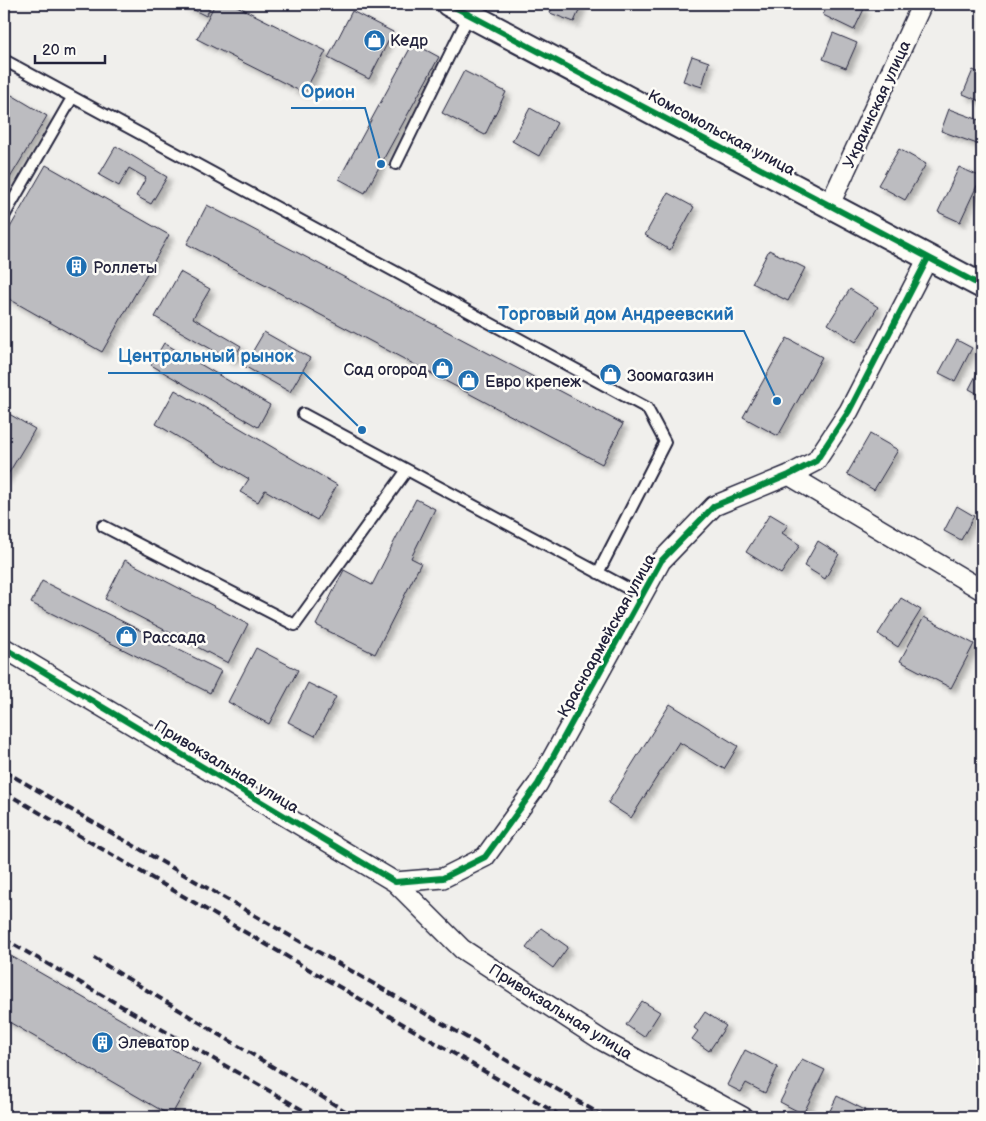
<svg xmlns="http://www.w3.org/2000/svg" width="986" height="1121" viewBox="0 0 986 1121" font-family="'Balsamiq Sans',sans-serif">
<defs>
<filter id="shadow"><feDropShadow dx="4.5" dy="4.5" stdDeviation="2.5" flood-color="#0004"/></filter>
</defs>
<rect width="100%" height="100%" fill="#f0efec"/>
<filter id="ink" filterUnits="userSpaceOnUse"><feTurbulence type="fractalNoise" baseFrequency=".02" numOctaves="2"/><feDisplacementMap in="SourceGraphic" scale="10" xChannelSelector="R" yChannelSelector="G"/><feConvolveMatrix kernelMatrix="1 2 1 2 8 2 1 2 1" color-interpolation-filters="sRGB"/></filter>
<g filter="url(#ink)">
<path fill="#bcbcc0" stroke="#22223b" filter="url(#shadow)" d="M182,4H212L206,16Z
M215,4H233L326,51L304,93L197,39Z
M554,4H582L574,22L550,13Z
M828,4H853L864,9L854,30L823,15Z
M352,11L393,32L369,79L328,58Z
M833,33L857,43L846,68L823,59Z
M413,43L439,57L365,193L339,179Z
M692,56L709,62L702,87L683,81Z
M973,70L982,74V102L963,94Z
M464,71L506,92L485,135L442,113Z
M5,91L47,116L4,188V92Z
M530,108L557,123L539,156L512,141Z
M949,109L982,121L980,145L941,131Z
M116,146L167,177L151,204L136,196L146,178L129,168L119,186L99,175Z
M899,149L926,164L905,200L878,185Z
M46,165L169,235L102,352L4,296V238Z
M959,167L981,177L960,222L938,212Z
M668,193L694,207L670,250L645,235Z
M207,205L623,424L602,464L187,244Z
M769,250L805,268L788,301L752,283Z
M180,272L210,289L193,318L241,346L232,361L155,317Z
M850,289L878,307L856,342L828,324Z
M264,332L310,358L290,392L244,366Z
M787,338L822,357L778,436L743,417Z
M957,340L972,348L955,381L939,373Z
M164,343L270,405L258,427L151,365Z
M982,364V396L969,389Z
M175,390L337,485L317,520L265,490L258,502L240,492L249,479L156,424Z
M4,411L35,429L4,481Z
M870,434L898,450L874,490L847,474Z
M416,499L435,509L411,558L421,563L375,654L316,625L344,570L372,585Z
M957,506L974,516L961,540L944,531Z
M770,514L788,525L782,533L800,545L781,574L746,552Z
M818,541L839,554L825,579L804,566Z
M125,560L248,624L228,663L105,599Z
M42,581L221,671L210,693L31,603Z
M901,598L921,610L898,647L878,634Z
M924,617L974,644L951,688L900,661Z
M256,648L298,670L269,724L228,702Z
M308,683L336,697L315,736L288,722Z
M670,704L738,746L724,769L679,742L631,818L608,803Z
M541,928L568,947L553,968L526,948Z
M4,952L200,1065L171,1116L4,1019Z
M642,1001L660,1012L644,1037L626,1025Z
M705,1012L726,1026L709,1051L692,1039L698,1031L694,1028Z
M745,1050L778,1067L765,1093L746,1083L741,1092L727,1085Z
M802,1059L825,1070L803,1114L780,1102Z
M837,1096L865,1110L861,1117H827Z"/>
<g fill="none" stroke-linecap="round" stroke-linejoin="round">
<defs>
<path id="service" d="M4,60L647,408L665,442L598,573
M396,164L469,15
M4,216L72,98
M303,414L642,596
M103,526L295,625L407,470"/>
<path id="minor" d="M830,204L922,4
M789,475L982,590
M4,648L395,882L443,878L485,857L538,784L661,561L714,506L789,475L816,461L849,411L928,258
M395,882L462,949L603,1041L743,1117"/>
<path id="tertiary" d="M449,4L982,286"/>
</defs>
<use href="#service" stroke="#22223b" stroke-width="14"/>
<use href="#minor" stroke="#22223b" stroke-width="22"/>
<use href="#tertiary" stroke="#22223b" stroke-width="28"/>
<use href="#service" stroke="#fdfcf7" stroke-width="10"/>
<use href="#minor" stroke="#fdfcf7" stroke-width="19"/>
<use href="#tertiary" stroke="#fdfcf7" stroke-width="24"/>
<path stroke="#22223b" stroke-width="4" stroke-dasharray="8 4" stroke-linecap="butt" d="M4,771L605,1117
M4,792L563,1117
M4,939L315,1117
M94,958L355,1117"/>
<defs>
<path id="cycleway" d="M449,4L982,286
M4,648L395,882L443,878L485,857L538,784L661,561L714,506L789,475L816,461L849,411L928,258"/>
</defs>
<use href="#cycleway" stroke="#fdfcf7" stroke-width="9"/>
<use href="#cycleway" stroke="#00873e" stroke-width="6"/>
</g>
</g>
<defs>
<symbol id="shop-disc" viewBox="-11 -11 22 22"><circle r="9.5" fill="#1f6fb2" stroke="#fdfcf7"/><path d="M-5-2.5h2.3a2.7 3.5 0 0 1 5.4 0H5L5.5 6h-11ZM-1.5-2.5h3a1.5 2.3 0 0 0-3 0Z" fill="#fff"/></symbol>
<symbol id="building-disc" viewBox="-11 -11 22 22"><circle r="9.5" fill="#1f6fb2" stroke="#fdfcf7"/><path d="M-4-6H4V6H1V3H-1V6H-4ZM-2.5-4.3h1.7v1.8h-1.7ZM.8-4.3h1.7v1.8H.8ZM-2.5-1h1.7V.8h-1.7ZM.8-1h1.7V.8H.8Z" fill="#fff"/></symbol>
</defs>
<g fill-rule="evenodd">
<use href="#shop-disc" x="362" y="28" width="25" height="25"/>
<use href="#building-disc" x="64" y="254" width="25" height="25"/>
<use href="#shop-disc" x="430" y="356" width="25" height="25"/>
<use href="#shop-disc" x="598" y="362" width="25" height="25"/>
<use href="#shop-disc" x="456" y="368" width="25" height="25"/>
<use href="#shop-disc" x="114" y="624" width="25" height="25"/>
<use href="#building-disc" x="90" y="1030" width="25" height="25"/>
</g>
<g text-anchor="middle" stroke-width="5" stroke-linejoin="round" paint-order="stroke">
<g font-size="16" fill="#22223b" stroke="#fdfcf7" text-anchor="start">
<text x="390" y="46">Кедр</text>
<text x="93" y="273">Роллеты</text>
<text x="427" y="375" text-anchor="end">Сад огород</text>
<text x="627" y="381">Зоомагазин</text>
<text x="485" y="387">Евро крепеж</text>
<text x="142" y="643">Рассада</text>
<text x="118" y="1048">Элеватор</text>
</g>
<g font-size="16" fill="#22223b" stroke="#fdfcf7">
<text transform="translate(876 104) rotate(-65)" y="6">Украинская улица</text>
<text transform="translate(722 132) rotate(28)" y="6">Комсомольская улица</text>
<text transform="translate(606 635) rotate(-61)" y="6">Красноармейская улица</text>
<text transform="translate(227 766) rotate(31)" y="6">Привокзальная улица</text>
<text transform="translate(561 1011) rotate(32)" y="6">Привокзальная улица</text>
</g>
</g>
<path fill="none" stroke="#1f6fb2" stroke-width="2" d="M381 164L365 108H291M777 401L744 331H488M362 430L304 373H108"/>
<g fill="#1f6fb2" stroke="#fdfcf7" stroke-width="2">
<circle cx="381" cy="164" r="5"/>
<circle cx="777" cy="401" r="5"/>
<circle cx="362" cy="430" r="5"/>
</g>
<g font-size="18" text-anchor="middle" font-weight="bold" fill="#1f6fb2" stroke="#fdfcf7" stroke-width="5" stroke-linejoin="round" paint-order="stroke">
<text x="328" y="98">Орион</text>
<text x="616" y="320">Торговый дом Андреевский</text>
<text x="206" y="362">Центральный рынок</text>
</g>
<rect width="986" height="1121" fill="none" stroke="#fdfcf7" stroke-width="20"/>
<rect x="10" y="10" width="966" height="1101" fill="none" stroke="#22223b" stroke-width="2" filter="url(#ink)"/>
<path d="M35 55v8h70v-8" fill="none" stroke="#22223b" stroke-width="2.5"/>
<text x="42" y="55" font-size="15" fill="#22223b" stroke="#fdfcf7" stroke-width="4" paint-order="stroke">20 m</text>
</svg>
